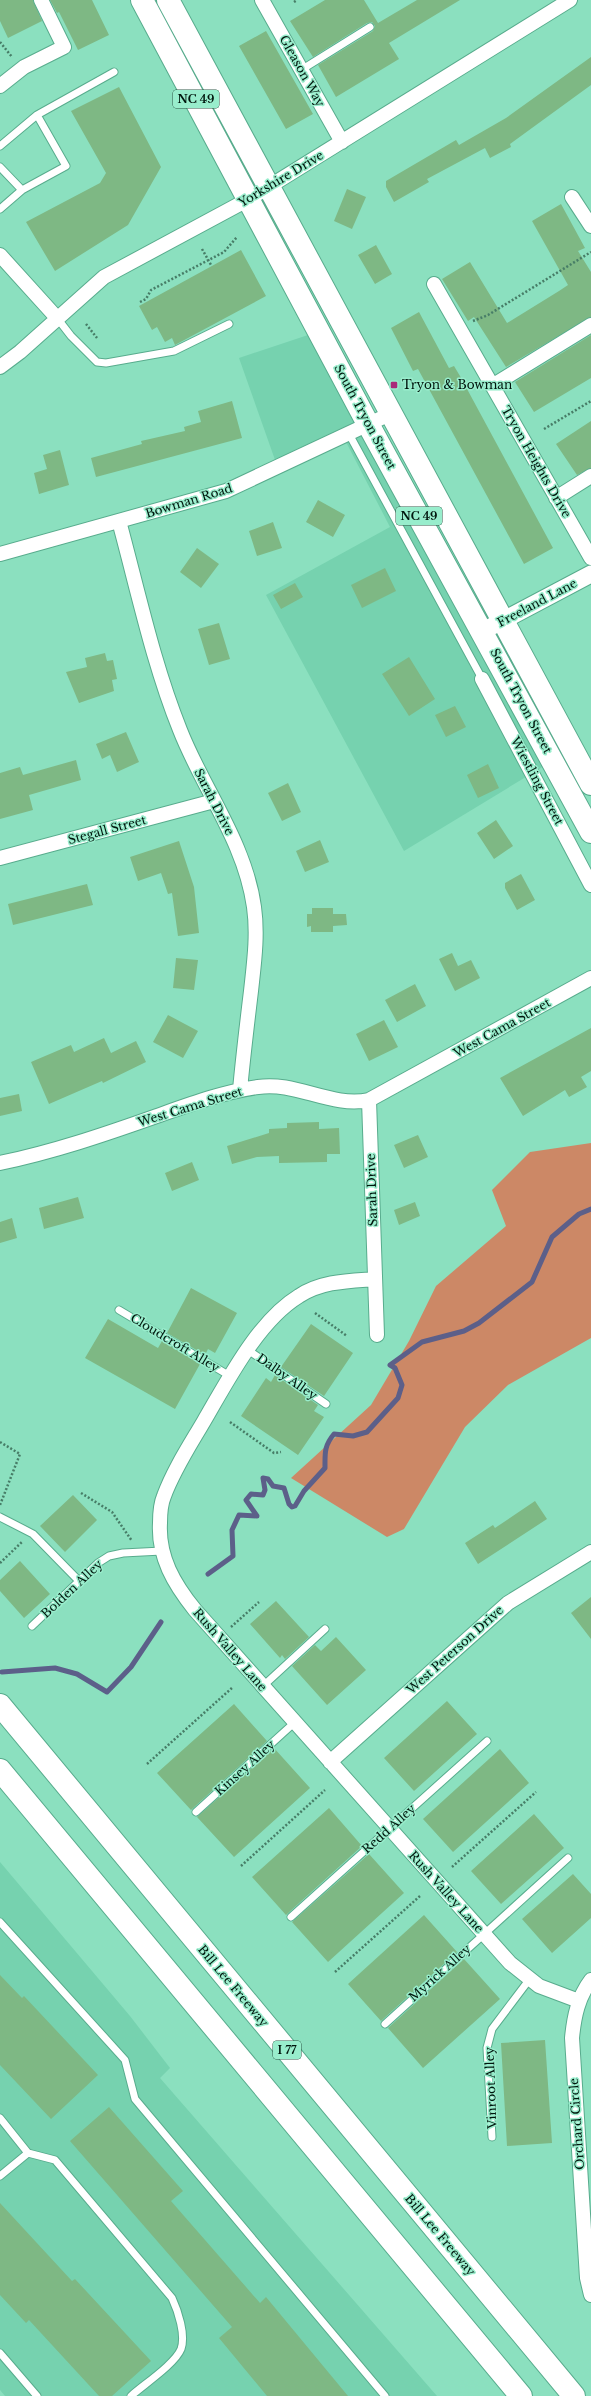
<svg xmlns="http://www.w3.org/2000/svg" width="591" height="2396" viewBox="0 0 591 2396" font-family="'Libre Baskerville',serif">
<rect width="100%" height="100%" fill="#8be0bf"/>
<path fill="#76d2af" d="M311,334L544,766L404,851L266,595L390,527L346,442L280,474L239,358Z
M0,1862L130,2016L170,2068L160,2078L437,2396H5L0,2390Z"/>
<path fill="#c86" d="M591,1143V1338L508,1385L465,1427L404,1529L387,1537L291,1478L371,1405L409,1341L436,1286L506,1226L492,1190L530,1152Z"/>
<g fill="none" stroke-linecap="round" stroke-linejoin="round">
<path stroke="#5c5f89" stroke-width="5" d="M208,1574L233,1556L232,1530L239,1515L257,1516L246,1500L251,1494L263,1495L265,1490L263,1478L268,1479L273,1486L284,1488L289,1504L292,1507L295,1506L304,1491L325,1468C325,1453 324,1446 334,1434L353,1436L367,1432L398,1398L402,1385L395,1368L390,1365L422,1342L464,1331L479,1323L532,1282L552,1237L579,1214L591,1209
M2,1672L55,1668L77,1674L107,1692L131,1667L161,1622"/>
</g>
<path fill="#7eb884" d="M0,0H33L42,21L8,38L0,21Z
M50,0H92L109,35L78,50L59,12L57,13Z
M325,0H364L378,23L417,0H460L389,43L399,59L336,97L318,65L373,31L375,26L372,22L367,23L313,57L290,21Z
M266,31L313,114L286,129L239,46Z
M591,57V85L510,144L511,147L490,158L485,148L427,179L429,182L394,202L386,187V181L456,140L459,145L506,118Z
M119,87L161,167L128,225L55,271L26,222L100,183L106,173L71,111Z
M347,189L366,197L352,229L334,221Z
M561,204L585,248L578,251L591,272V317L506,367L474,317L468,321L442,279L470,262L507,323L559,291L568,285L532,221Z
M376,245L392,274L375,284L358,255Z
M241,250L266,296L175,345L172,338L165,342L157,327L152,330L139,306Z
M419,312L449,368L454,366L460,376L553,548L524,564L418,369L413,371L391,328Z
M591,335V378L534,412L515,382Z
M232,401L242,438L96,477L91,458L142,444L141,441L185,431L184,427L201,422L198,411Z
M591,421V468L577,475L556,444Z
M60,450L69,485L39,494L34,473L47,469L43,455Z
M318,500L345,515L333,537L306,522Z
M273,522L282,548L257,556L249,531Z
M197,548L219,564L201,588L180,572Z
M385,568L396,591L362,608L351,585Z
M295,583L303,597L281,609L273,595Z
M219,623L230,659L209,665L198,629Z
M105,653L107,661L113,660L117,679L112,680L114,691L79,703L66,672L87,667L85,658Z
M409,657L435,699L409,716L382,674Z
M455,706L466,727L446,737L435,715Z
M126,732L139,762L117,772L110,755L102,759L96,744Z
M76,760L81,780L29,795L33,810L0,819V773L20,767L23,775Z
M488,764L499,788L478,798L467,775Z
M288,783L301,812L282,821L268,793Z
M496,820L513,846L494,859L477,833Z
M320,840L329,862L305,872L296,851Z
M179,841L194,887L199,933L178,936L172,893L168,894L161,873L138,881L130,857Z
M521,874L535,900L517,910L505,888V883Z
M87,884L93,905L13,925L8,904Z
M312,908H333V914H346L347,925L333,926V932H311V926L307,927V914H312Z
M452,953L458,966L471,960L480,978L455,991L439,959Z
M176,958L198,960L194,990L173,988Z
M415,984L426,1006L397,1022L385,1000Z
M168,1015L198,1031L183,1058L153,1042Z
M384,1020L398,1047L369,1061L356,1034Z
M591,1028V1071L581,1077L587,1087L569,1097L565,1090L523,1116L500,1078Z
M104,1038L111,1053L136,1041L146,1062L103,1083L102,1081L49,1104L31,1062L71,1045L74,1052Z
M19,1094L22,1111L0,1116V1098Z
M319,1122V1129L339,1128L340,1154H327V1162L279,1163V1156L257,1157L232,1164L227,1146L269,1133V1129L287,1128V1123Z
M418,1135L428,1157L404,1168L394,1145Z
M192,1162L199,1180L172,1191L165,1173Z
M78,1197L84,1218L44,1229L39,1208Z
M415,1202L420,1216L399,1225L394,1210Z
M12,1218L17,1238L0,1243V1222Z
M191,1288L237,1313L215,1353L208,1349L205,1355L167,1333Z
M108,1319L158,1348L162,1341L200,1364L175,1409L85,1358Z
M311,1324L353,1353L324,1396L281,1367Z
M275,1375L318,1405L314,1411L324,1417L298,1455L241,1416L266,1378L271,1382Z
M73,1495L97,1520L65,1552L40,1526Z
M535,1501L547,1519L478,1564L465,1543L493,1525L495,1528Z
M20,1561L50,1594L24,1618L0,1591V1580Z
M591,1597V1639L571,1613Z
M276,1601L309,1637L285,1659L282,1655L280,1658L250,1624Z
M336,1637L366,1670L327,1705L292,1666L315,1645L321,1651Z
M447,1701L477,1734L414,1791L384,1758Z
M234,1704L267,1741L191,1810L157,1773Z
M274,1748L310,1788L234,1857L197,1817Z
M500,1749L529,1783L453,1852L423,1819Z
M329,1808L362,1846L286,1915L252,1877Z
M534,1814L564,1848L501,1904L471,1871Z
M369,1854L404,1893L328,1962L292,1922Z
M573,1874L591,1894V1918L552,1953L522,1919Z
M424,1915L457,1952L381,2021L348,1984Z
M464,1959L500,1999L423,2068L388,2028Z
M0,1975L22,1998L24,1996L98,2075L51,2119L0,2065Z
M545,2040L552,2143L507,2146L501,2043Z
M109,2107L183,2191L171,2201L260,2303L266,2297L348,2396H267L219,2338L232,2327L70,2141Z
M0,2203L72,2281L75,2279L151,2361L112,2396H99L29,2320L26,2323L0,2295Z"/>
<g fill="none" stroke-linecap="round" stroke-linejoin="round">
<defs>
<path id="service" d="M301,70L370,27
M0,146L37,115L114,72
M0,167L22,190
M0,209L22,190L66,166L37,115
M57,318L71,336L97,362L106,363L174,351L229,324
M349,434L479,673
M119,1310L230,1376
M248,1350L326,1404
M0,1517L33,1534L79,1581
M32,1626L98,1563L109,1556L123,1553L162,1551
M262,1687L325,1629
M196,1812L294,1723
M291,1917L487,1741
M0,1922L125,2060L135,2099L385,2396
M385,2024L568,1858
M0,2118L28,2153L55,2160L172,2298C178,2311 186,2335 181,2349C175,2364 143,2385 131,2396
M492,2137L487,2048L492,2029L529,1980
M0,2176L28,2153
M0,2353L37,2396"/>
<path id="minor" d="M262,0L342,142
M0,86L24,67L64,47L41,0
M572,197L591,226
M0,255L57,318
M434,284L591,558
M0,367L20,352L104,277L249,199L570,0
M492,386L591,325
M556,498L591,476
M119,521C138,591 153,663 180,730C203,789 245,842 254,907C258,935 254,963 251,991C247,1024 243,1057 240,1090
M0,554L226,491L390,414
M482,679L591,885
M0,858L214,801
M369,1100L377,1335
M0,1163C53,1152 103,1135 154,1117C188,1105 222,1092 258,1087C296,1081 331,1108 369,1100L591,978
M375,1279C349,1281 322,1281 299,1296C258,1321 228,1380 204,1421C190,1445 174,1469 164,1496C161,1503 160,1514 160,1523C158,1557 174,1584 195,1610L510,1963L539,1986L579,2001
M330,1762L508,1603L591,1552
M591,1980C578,1997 574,2017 572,2038L587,2278L591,2295"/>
<path id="tertiary" d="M483,631L591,574"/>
<path id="primary" d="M142,0L368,424L591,832
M168,0L591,784"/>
<path id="motorway" d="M0,1705L574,2396
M0,1770L521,2396"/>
</defs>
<use href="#service" stroke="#58ac8d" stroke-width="9"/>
<use href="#minor" stroke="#58ac8d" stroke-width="16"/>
<use href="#tertiary" stroke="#58ac8d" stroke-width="19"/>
<use href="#primary" stroke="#58ac8d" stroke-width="24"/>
<use href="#motorway" stroke="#58ac8d" stroke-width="24"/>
<path stroke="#477d67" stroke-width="2.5" stroke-dasharray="2 2" stroke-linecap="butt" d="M294,2L297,0
M0,42L12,57
M202,249L211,265
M140,302L146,299L151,290L224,252L237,237
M473,321L488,315L591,252
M86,324L97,338
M544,429L591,401
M315,1313L347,1336
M230,1422L274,1453L281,1452
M0,1442L20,1454L0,1505
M81,1493L112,1512L132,1541
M0,1563L23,1541
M231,1627L259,1602
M147,1764L233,1687
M241,1866L325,1790
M452,1867L536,1792
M335,1972L420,1896"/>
<use href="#service" stroke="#fff" stroke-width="7"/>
<use href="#minor" stroke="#fff" stroke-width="14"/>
<use href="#tertiary" stroke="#fff" stroke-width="17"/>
<use href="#primary" stroke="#fff" stroke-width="22"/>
<use href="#motorway" stroke="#fff" stroke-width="22"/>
</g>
<rect fill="#aa2b7a" stroke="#98edcc" stroke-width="1.5" x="390" y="381" width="8" height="8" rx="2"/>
<g text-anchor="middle" stroke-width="3" stroke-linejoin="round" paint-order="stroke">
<g fill="#98edcc" stroke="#2e5646" stroke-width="1">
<rect x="173" y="90" width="46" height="18" rx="3"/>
<rect x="396" y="507" width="46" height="18" rx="3"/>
<rect x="273" y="2041" width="28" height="18" rx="3"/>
</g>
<g font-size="11" font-weight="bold" fill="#00160d">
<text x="196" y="103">NC 49</text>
<text x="419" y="520">NC 49</text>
<text x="287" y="2054">I 77</text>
</g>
<g font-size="12" fill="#00160d" stroke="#98edcc">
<text transform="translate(302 71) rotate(61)" y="4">Gleason Way</text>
<text transform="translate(281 179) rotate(-31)" y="4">Yorkshire Drive</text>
<text transform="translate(365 417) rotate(62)" y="4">South Tryon Street</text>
<text transform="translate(536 462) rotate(60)" y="4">Tryon Heights Drive</text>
<text transform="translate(189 501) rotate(-17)" y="4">Bowman Road</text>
<text transform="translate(537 603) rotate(-28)" y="4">Freeland Lane</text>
<text transform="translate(521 701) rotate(62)" y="4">South Tryon Street</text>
<text transform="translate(537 781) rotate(62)" y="4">Wiestling Street</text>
<text transform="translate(214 802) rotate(63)" y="4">Sarah Drive</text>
<text transform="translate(107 830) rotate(-15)" y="4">Stegall Street</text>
<text transform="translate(502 1028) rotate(-29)" y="4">West Cama Street</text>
<text transform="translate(190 1107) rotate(-17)" y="4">West Cama Street</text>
<text transform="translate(372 1190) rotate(-92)" y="4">Sarah Drive</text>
<text transform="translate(175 1343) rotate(31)" y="4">Cloudcroft Alley</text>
<text transform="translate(287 1377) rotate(35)" y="4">Dalby Alley</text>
<text transform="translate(72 1589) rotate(-43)" y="4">Bolden Alley</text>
<text transform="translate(230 1650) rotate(49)" y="4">Rush Valley Lane</text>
<text transform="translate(455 1650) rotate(-42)" y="4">West Peterson Drive</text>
<text transform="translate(245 1768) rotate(-42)" y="4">Kinsey Alley</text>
<text transform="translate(389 1829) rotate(-42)" y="4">Redd Alley</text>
<text transform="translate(446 1892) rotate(48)" y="4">Rush Valley Lane</text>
<text transform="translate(440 1973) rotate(-42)" y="4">Myrick Alley</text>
<text transform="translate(233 1986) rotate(50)" y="4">Bill Lee Freeway</text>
<text transform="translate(491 2088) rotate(-92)" y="4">Vinroot Alley</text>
<text transform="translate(577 2124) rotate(-94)" y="4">Orchard Circle</text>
<text transform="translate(440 2235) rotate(50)" y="4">Bill Lee Freeway</text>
</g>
<g font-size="12" fill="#00160d" stroke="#98edcc" text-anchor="start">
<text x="402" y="389">Tryon &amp; Bowman</text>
</g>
</g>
</svg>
